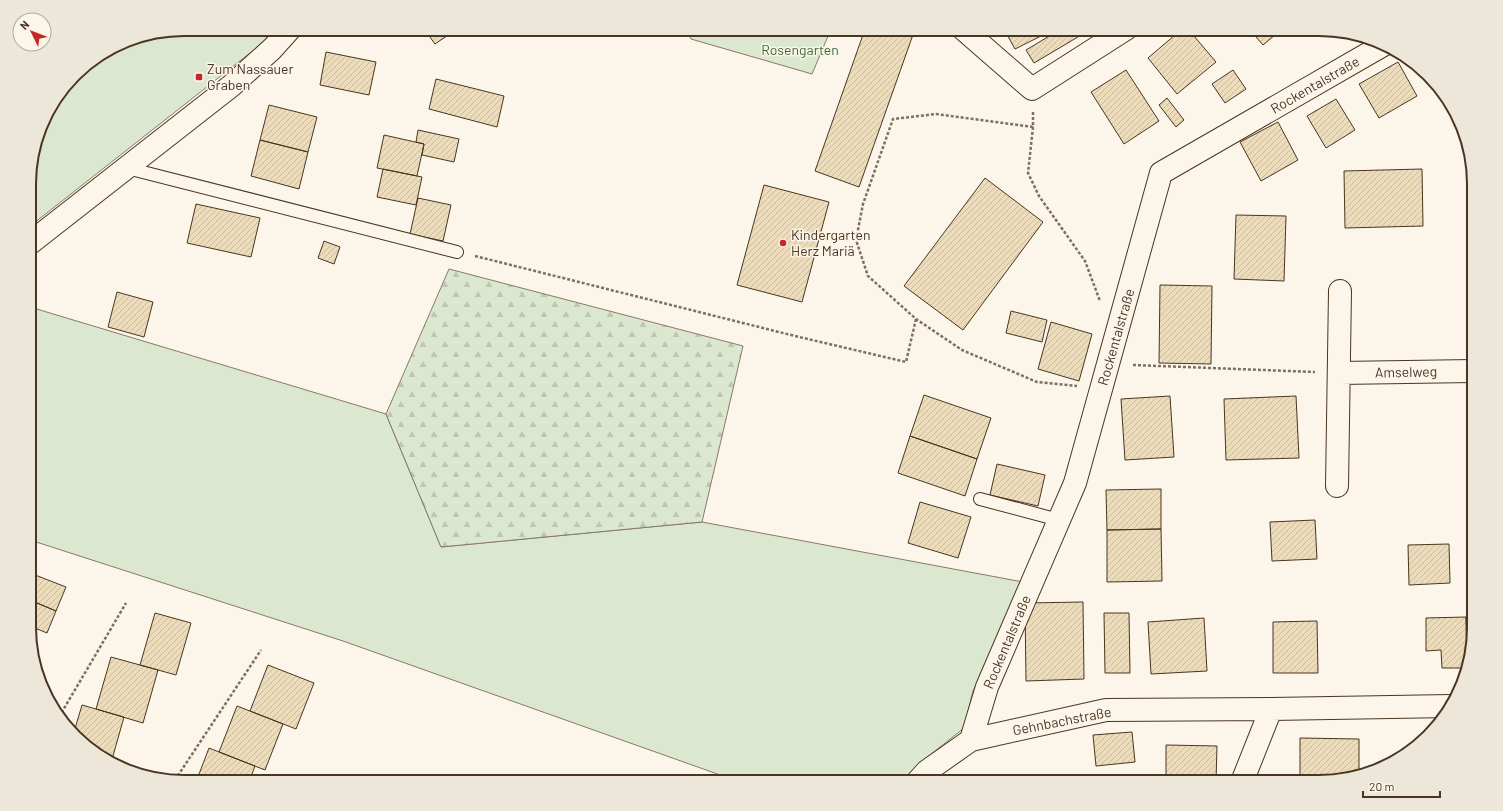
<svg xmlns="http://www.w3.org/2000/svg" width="1503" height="811" viewBox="0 0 1503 811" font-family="Barlow,sans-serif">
<defs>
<pattern id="forest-firs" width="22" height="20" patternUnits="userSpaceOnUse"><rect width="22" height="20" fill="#dce7d0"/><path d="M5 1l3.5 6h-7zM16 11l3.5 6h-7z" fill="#bec7b2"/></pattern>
<pattern id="building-hatch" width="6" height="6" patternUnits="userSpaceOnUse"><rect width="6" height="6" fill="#ecdcbc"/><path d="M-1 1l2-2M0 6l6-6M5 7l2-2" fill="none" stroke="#ccbda1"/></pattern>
</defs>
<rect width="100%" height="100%" fill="#fbf6e9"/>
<path fill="#dce7d0" stroke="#887966" d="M184,29H276L269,38L29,227V173L45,115L82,68L125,41Z
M687,29H831L812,74L691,39Z
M30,307L386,414L441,547L702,522L1023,582L973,691L964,728L925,759L903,782H740L343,641L30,540Z"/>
<path fill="url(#forest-firs)" stroke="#887966" d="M449,269L743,346L702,522L441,547L386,414Z"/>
<path fill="url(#building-hatch)" stroke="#4a3520" d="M424,29H457L435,44Z
M865,29H915L859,187L815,171Z
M1004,29H1039L1043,35L1015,49Z
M1061,29H1087L1088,31L1034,63L1026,50Z
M1182,29H1188L1216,62L1177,94L1148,58Z
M1249,29H1282L1263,45Z
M326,52L376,62L369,95L320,85Z
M1398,62L1417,96L1379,118L1359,84Z
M1126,70L1159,121L1124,144L1091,92Z
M1233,70L1246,89L1225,103L1212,84Z
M436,79L504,96L497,127L429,109Z
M1167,98L1184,120L1176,127L1159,105Z
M1336,99L1355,130L1326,148L1307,116Z
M269,105L317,117L308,152L260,140Z
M1278,122L1298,160L1261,181L1240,142Z
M418,130L459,139L454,162L422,155L424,144L416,142Z
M384,135L424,144L417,176L377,168Z
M260,140L308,152L299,189L251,176Z
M383,169L422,177L416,205L377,197Z
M1422,169L1423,226L1345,228L1344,171Z
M985,178L1043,222L963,330L904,286Z
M764,185L829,202L802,302L737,285Z
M418,198L451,205L443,241L410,234Z
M196,204L260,218L251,257L187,243Z
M1236,215L1286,216L1284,281L1234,279Z
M324,241L340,247L334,264L318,258Z
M1160,285L1212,286L1211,364L1159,363Z
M117,292L153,302L144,337L108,327Z
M1011,311L1047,320L1042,342L1006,333Z
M1051,322L1092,334L1079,381L1038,369Z
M924,395L991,418L977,459L910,436Z
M1170,396L1174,457L1125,460L1121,399Z
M1296,396L1299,458L1226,460L1224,399Z
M910,436L977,459L965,496L898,473Z
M997,464L1045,475L1038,506L990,495Z
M1161,489V529L1107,530L1106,490Z
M920,502L971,517L958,558L908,543Z
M1315,520L1317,559L1272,561L1270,522Z
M1161,529L1162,581L1107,582V530Z
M1449,544L1450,583L1409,585L1408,545Z
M30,573L66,587L56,611L30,600Z
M30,600L56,611L47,633L30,626Z
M1083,602L1084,679L1026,681L1025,603Z
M155,613L191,623L176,675L140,665Z
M1104,613H1129L1130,673H1105Z
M1474,616V627L1467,658L1466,617Z
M1466,617L1467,658L1465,668H1442L1441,650L1426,651V618Z
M1204,618L1207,671L1151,674L1148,622Z
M1317,621L1318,673H1273V622Z
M111,657L158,670L143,723L96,709Z
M268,665L314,683L296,729L250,711Z
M82,705L124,717L111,763L74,732Z
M237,706L283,724L265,770L219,752Z
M1132,732L1135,762L1096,766L1093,735Z
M1300,738L1359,739V776L1329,782H1300Z
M1166,745L1217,746L1216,782H1166Z
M209,748L255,766L249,782H196Z"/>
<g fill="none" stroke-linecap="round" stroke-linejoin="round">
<defs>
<path id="service" d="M127,168L457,252
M980,499L1059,520"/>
<path id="minor" d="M963,29L1032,89L1126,29
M29,244L231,86L272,49L290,29
M1339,373L1473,371
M1337,486L1340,291
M971,740L987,687L1075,483L1161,173L1385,44
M917,782L927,771L971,740L1106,710L1271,709L1451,706
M1242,782L1271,709"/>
</defs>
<use href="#service" stroke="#4a3520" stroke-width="14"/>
<use href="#minor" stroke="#4a3520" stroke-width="24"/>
<path stroke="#7f6f5c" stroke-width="2.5" stroke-dasharray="3 2" stroke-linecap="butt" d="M1033,112V127L1028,173L1039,196L1085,261L1100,301
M1033,127L936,114L893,119L863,204L856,240L868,276L916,319L962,350L1037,382L1077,386
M475,256L795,336L906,362L916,319
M1133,365L1315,372
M59,717L126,603
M175,780L261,650"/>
<use href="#service" stroke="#fbf6e9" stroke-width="12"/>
<use href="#minor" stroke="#fbf6e9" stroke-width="22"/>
</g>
<g fill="#c62828" stroke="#fbf6e9" stroke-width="1.5">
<rect x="195" y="73" width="8" height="8" rx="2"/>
<circle cx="783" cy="243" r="4"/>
</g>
<g text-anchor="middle" stroke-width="3" stroke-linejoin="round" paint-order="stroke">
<g font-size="14" fill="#436837" stroke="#fbf6e9">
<text x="800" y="55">Rosengarten</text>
</g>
<g font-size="14" fill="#4a3520" stroke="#fbf6e9" text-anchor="start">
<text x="207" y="74">Zum Nassauer<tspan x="207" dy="16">Graben</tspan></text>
<text x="791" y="240">Kindergarten<tspan x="791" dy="16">Herz Mariä</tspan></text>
</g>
<g font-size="14" fill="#4a3520" stroke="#fbf6e9">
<text transform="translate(1315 85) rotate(-30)" y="5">Rockentalstraße</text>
<text transform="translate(1116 337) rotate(-74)" y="5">Rockentalstraße</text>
<text transform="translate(1406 372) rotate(-1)" y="5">Amselweg</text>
<text transform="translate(1007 642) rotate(-67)" y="5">Rockentalstraße</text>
<text transform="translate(1062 721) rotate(-11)" y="5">Gehnbachstraße</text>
</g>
</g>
<path d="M0 0H1503V811H0ZM184 36H1319A148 148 0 0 1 1467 184V627A148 148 0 0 1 1319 775H184A148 148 0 0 1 36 627V184A148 148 0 0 1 184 36Z" fill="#ede7d9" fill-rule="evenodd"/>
<path fill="none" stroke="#4a3520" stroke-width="2" d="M184 36H1319A148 148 0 0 1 1467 184V627A148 148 0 0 1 1319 775H184A148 148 0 0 1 36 627V184A148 148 0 0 1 184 36Z"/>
<g transform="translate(32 32) rotate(313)"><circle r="19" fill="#fbf6e9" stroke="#b4a999"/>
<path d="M0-3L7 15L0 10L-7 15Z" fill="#c62828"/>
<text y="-6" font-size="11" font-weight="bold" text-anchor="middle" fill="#4a3520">N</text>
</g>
<path d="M1363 791v6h77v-6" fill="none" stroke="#4a3520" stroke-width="2"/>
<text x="1369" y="791" font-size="12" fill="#4a3520" stroke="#fbf6e9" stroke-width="3" paint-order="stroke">20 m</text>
</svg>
